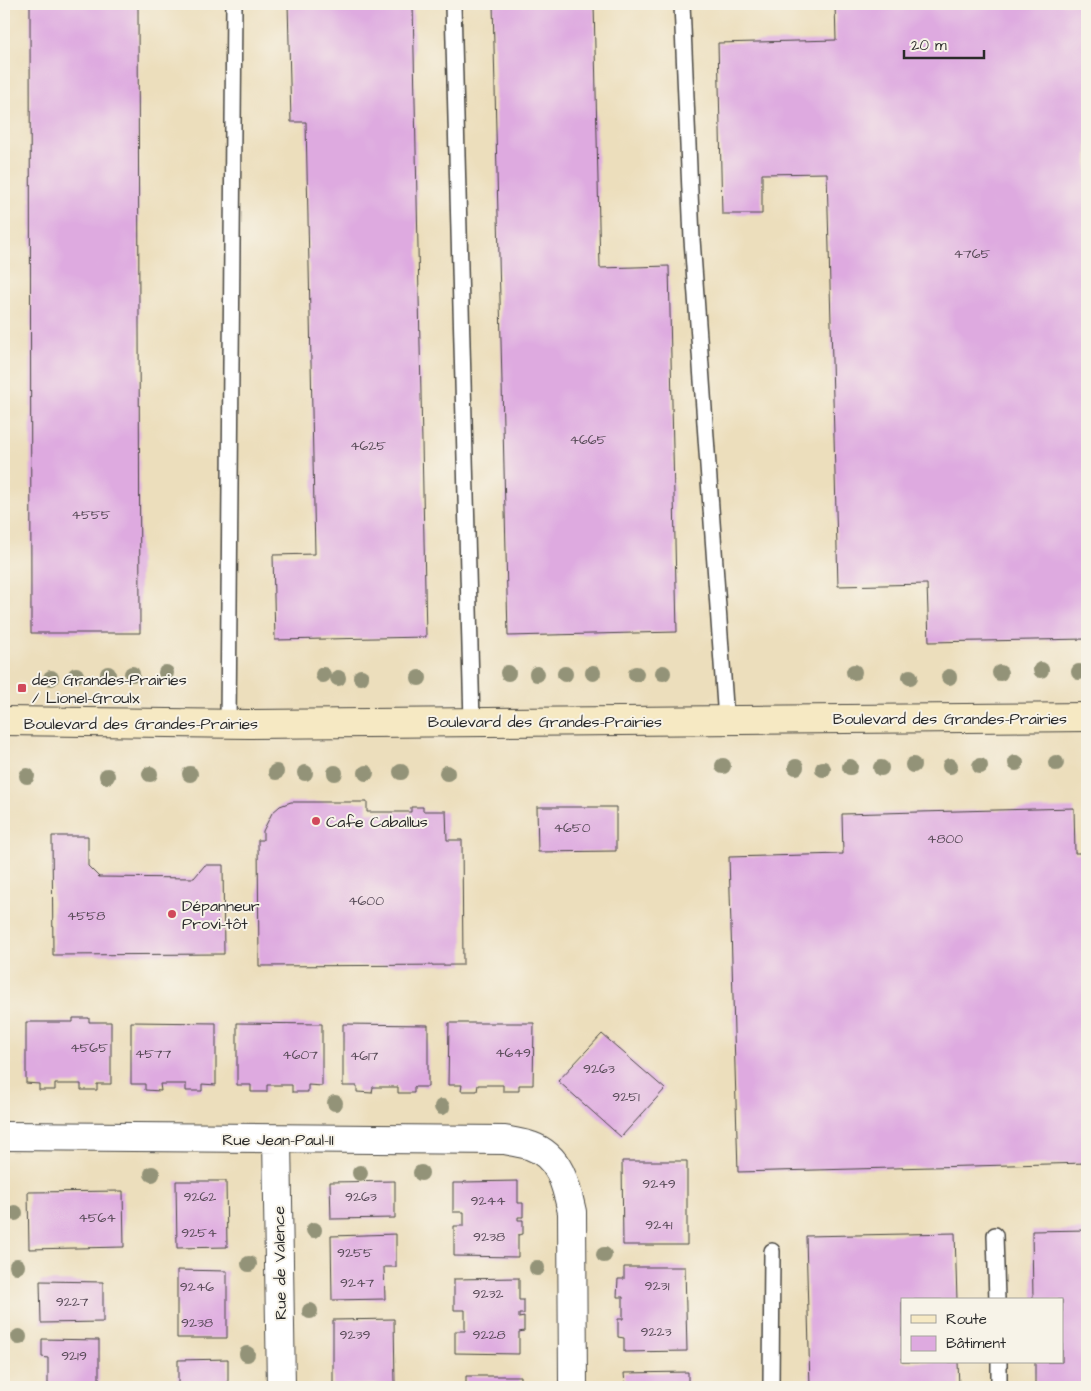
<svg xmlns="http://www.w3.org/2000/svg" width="1091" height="1391" viewBox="0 0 1091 1391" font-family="'Architects Daughter',sans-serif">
<rect width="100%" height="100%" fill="#f7f3e8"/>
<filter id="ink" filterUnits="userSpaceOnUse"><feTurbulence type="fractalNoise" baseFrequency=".02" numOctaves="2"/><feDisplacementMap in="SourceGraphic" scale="10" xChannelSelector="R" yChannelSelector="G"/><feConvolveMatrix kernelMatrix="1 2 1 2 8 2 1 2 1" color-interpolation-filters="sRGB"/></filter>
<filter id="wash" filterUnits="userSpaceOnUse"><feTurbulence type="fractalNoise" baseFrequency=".0096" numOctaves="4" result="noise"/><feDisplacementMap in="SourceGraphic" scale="20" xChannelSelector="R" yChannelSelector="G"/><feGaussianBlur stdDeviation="1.12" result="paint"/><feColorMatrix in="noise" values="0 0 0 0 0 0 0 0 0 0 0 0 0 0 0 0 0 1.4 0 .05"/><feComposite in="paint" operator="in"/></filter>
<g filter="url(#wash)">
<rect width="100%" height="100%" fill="#ecdebc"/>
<g id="blocks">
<path fill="#deaae0" d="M30,4H138L140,633H31Z
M288,4H413L426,637L275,640L273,555L315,554L306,122H291Z
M493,4H594L600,268L669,266L677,632L508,636Z
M835,4H1087V639L929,642L927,584L838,586L827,173L762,174V214H722L718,43L836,40Z
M291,802H367V812H411V807H423V811H446L447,840H462L463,965L259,966L258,840H263V831L272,813L280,806Z
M537,807H616V851L538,852Z
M1074,808L1075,853H1087V1163L738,1172L729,857L843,854L842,814Z
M52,836H88V866L99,877L194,878L205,865H223L224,954L53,955Z
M73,1018H89V1022H111V1084H97V1090H81V1084H55V1090H39V1084L26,1083V1022H73Z
M131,1022L216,1023V1085L202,1084V1091H186V1084H160L161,1091L145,1090V1084H131Z
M237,1023L322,1024V1086L308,1085V1092H292V1085H267V1092H251V1085H237Z
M449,1023H534L533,1085H519V1091H503V1085H478L477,1091H461L462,1085H448Z
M343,1024L428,1025V1087H414V1093H398V1087H373L372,1093L357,1092V1086H343Z
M602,1034L665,1089L621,1137L558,1081Z
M622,1161H687V1245H623Z
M176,1181H226L227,1247L177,1248Z
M395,1181V1218L331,1219L330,1182Z
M518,1181V1203H523V1217H518V1220H523V1234L518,1235V1257L454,1256V1226H464V1212H453V1183H464V1182Z
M123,1191L124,1247L29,1249L28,1192Z
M1087,1230V1387H1035V1362H1062V1300H1033L1032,1231Z
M955,1233L957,1300H902V1362H958L959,1387H810L806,1236Z
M396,1234V1267H384L385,1299L332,1300L331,1236Z
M624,1267H685L687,1351L624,1352V1338L618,1337V1319H623V1297H617L618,1279H624Z
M177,1270L227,1271V1338H177Z
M519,1278V1300H524V1314H519V1318L524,1317V1331L519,1332V1354L455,1353V1331H465V1310H454V1279Z
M40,1281L103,1282V1322L41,1323Z
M394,1319L395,1384L333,1385V1320Z
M42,1339L99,1340V1387H48V1358L42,1357Z
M228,1359V1387H178V1360Z
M688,1372V1387H619V1385H625L624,1373Z
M466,1376H520V1387H466Z"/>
</g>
</g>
<g filter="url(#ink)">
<use href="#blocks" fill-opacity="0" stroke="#484641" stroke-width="1"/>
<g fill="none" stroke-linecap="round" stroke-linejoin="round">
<defs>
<path id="lane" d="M453,4L472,722
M682,4L692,239L726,720
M228,724L234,4
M995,1235L997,1300
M999,1362V1387
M771,1387L772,1251"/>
<path id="street" d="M4,1136L505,1140C513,1142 523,1143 531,1146C560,1156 566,1185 572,1212L573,1387
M277,1139L281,1387"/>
<path id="secondary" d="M4,721L249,724L1087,717"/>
</defs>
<use href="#lane" stroke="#484641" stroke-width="18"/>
<use href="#street" stroke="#484641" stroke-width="30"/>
<use href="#secondary" stroke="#484641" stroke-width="30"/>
<use href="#lane" stroke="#fff" stroke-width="15"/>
<use href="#street" stroke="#fff" stroke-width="28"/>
<use href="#secondary" stroke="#f6e9c3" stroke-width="28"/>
</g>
<g fill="#939378">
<circle cx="1041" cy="670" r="8"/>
<circle cx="854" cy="672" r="8"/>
<circle cx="1079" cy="672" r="8"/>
<circle cx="166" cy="673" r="8"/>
<circle cx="508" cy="673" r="8"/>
<circle cx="593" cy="673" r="8"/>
<circle cx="663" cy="673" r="8"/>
<circle cx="1000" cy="673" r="8"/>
<circle cx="108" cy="674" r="8"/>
<circle cx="132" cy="674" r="8"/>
<circle cx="537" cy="674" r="8"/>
<circle cx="565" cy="674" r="8"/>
<circle cx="636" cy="674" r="8"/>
<circle cx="76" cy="675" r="8"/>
<circle cx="323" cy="675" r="8"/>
<circle cx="361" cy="677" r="8"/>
<circle cx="910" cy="677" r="8"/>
<circle cx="949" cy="677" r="8"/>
<circle cx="51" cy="678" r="8"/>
<circle cx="338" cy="678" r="8"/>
<circle cx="419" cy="678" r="8"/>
<circle cx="1016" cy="763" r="8"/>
<circle cx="1056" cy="763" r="8"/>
<circle cx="913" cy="765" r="8"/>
<circle cx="723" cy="766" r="8"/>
<circle cx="950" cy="766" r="8"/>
<circle cx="980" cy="766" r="8"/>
<circle cx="796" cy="767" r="8"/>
<circle cx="850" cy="767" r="8"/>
<circle cx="881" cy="768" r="8"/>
<circle cx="823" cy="769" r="8"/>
<circle cx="276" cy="772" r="8"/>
<circle cx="401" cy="772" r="8"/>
<circle cx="305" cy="773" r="8"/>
<circle cx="335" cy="773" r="8"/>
<circle cx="366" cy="773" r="8"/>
<circle cx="447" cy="773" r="8"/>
<circle cx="150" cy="774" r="8"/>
<circle cx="190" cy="774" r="8"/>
<circle cx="27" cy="776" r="8"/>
<circle cx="107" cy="776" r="8"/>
<circle cx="335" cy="1103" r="8"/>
<circle cx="442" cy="1107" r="8"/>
<circle cx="360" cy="1173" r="8"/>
<circle cx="421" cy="1173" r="8"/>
<circle cx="152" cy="1174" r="8"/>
<circle cx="15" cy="1213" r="8"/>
<circle cx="314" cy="1230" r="8"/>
<circle cx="604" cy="1255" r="8"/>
<circle cx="249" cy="1264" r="8"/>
<circle cx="17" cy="1266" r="8"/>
<circle cx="537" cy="1268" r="8"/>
<circle cx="310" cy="1311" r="8"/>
<circle cx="19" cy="1337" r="8"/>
<circle cx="247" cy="1354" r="8"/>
</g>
</g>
<g fill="#d1495b" stroke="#f7f3e8" stroke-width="2">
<rect x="17" y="683" width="10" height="10" rx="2.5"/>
<circle cx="316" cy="821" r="5"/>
<circle cx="172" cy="914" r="5"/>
</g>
<g text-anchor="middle" stroke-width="4" stroke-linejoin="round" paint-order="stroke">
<g font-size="14" fill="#584b58">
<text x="972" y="258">4765</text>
<text x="588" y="444">4665</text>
<text x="368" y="450">4625</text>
<text x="91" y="519">4555</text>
<text x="572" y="832">4650</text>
<text x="945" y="843">4800</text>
<text x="366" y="905">4600</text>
<text x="86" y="920">4558</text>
<text x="89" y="1052">4565</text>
<text x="513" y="1057">4649</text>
<text x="153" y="1058">4577</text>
<text x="300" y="1059">4607</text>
<text x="364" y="1060">4617</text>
<text x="599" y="1073">9263</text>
<text x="626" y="1101">9251</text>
<text x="659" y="1188">9249</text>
<text x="200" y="1201">9262</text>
<text x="361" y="1201">9263</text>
<text x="488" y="1205">9244</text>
<text x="97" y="1222">4564</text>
<text x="659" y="1229">9241</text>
<text x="199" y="1237">9254</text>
<text x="489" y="1241">9238</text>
<text x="355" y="1257">9255</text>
<text x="357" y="1287">9247</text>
<text x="657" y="1290">9231</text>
<text x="197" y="1291">9246</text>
<text x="488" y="1298">9232</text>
<text x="72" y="1306">9227</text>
<text x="197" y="1327">9238</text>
<text x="656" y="1336">9223</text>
<text x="355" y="1339">9239</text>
<text x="489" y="1339">9228</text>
<text x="74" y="1360">9219</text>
</g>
<g font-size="16" fill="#2b2b2b" stroke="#f7f3e8" text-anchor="start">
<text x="32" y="685">des Grandes-Prairies<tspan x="32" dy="18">/ Lionel-Groulx</tspan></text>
<text x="326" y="827">Cafe Caballus</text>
<text x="182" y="911">Dépanneur<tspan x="182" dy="18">Provi-tôt</tspan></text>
</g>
<g font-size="16" fill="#2b2b2b" stroke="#f7f3e8">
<text x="950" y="724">Boulevard des Grandes-Prairies</text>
<text x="545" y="727">Boulevard des Grandes-Prairies</text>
<text x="141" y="729">Boulevard des Grandes-Prairies</text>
<text x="278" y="1145">Rue Jean-Paul-II</text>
<text transform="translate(279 1263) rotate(-91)" y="6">Rue de Valence</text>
</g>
</g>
<rect width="1091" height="1391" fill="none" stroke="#f7f3e8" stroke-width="20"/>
<rect x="901" y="1298" width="162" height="65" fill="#f7f3e8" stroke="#a5a39c"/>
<rect x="911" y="1315" width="25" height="8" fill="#f6e9c3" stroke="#a5a39c"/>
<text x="946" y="1324" font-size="15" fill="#2b2b2b">Route</text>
<rect x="911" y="1336" width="25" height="15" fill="#deaae0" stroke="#a5a39c"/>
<text x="946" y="1348" font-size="15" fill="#2b2b2b">Bâtiment</text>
<path d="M904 50v8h80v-8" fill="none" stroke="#2b2b2b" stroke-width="2.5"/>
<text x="911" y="50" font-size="15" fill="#2b2b2b" stroke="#f7f3e8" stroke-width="4" paint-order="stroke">20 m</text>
</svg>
